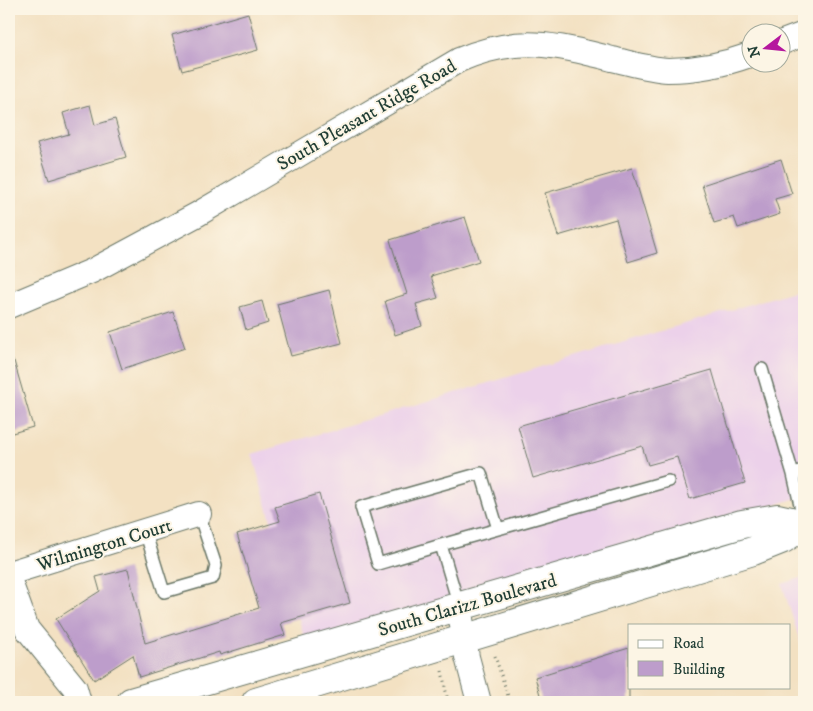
<svg xmlns="http://www.w3.org/2000/svg" width="813" height="711" viewBox="0 0 813 711" font-family="'IM FELL DW Pica',serif">
<rect width="100%" height="100%" fill="#fcf5e5"/>
<filter id="ink" filterUnits="userSpaceOnUse"><feTurbulence type="fractalNoise" baseFrequency=".02" numOctaves="2"/><feDisplacementMap in="SourceGraphic" scale="10" xChannelSelector="R" yChannelSelector="G"/><feConvolveMatrix kernelMatrix="1 2 1 2 8 2 1 2 1" color-interpolation-filters="sRGB"/></filter>
<filter id="wash" filterUnits="userSpaceOnUse"><feTurbulence type="fractalNoise" baseFrequency=".0096" numOctaves="4" result="noise"/><feDisplacementMap in="SourceGraphic" scale="20" xChannelSelector="R" yChannelSelector="G"/><feGaussianBlur stdDeviation="1.12" result="paint"/><feColorMatrix in="noise" values="0 0 0 0 0 0 0 0 0 0 0 0 0 0 0 0 0 1.4 0 .05"/><feComposite in="paint" operator="in"/></filter>
<g filter="url(#wash)">
<rect width="100%" height="100%" fill="#f3e1c2"/>
<path fill="#ecd1ea" d="M804,288V496L306,644L252,454Z
M804,577V654L782,584Z"/>
<g id="blocks">
<path fill="#bd9dcb" d="M248,13L258,50L182,71L172,35Z
M90,105L95,125L115,119L126,157L49,180L37,143L69,134L63,113Z
M781,159L792,194L775,199L780,214L738,228L734,217L714,223L702,185Z
M632,168L657,253L628,262L616,219L558,236L545,193Z
M465,217L479,261L431,276L438,298L416,304L422,326L395,335L385,301L407,294L390,240Z
M329,290L342,343L291,356L277,304Z
M262,301L268,323L246,330L240,307Z
M173,312L185,348L122,369L110,332Z
M14,361L33,427L9,434V362Z
M712,370L745,483L690,499L677,457L648,465L642,446L533,478L518,426Z
M319,494L350,603L281,623L285,635L220,655L219,652L139,677L133,655L94,680L56,619L100,591L96,577L128,569L145,643L259,608L237,534L280,521L275,507Z
M629,648V702H542L535,677Z"/>
</g>
</g>
<g filter="url(#ink)">
<use href="#blocks" fill-opacity="0" stroke="#697666" stroke-width="1"/>
<g fill="none" stroke-linecap="round" stroke-linejoin="round">
<defs>
<path id="lane" d="M762,369L793,474
M804,471L793,474L804,522
M498,529L668,481
M145,531L164,592L213,578L216,566L199,514
M441,545L498,529L481,473L361,507L378,564L441,545L459,606"/>
<path id="street" d="M780,43L804,34
M9,306L92,271L198,214L459,60C517,35 553,44 612,59C630,63 649,69 668,70C696,70 725,64 750,55
M9,573L199,514
M9,579L27,629L75,688L79,702
M459,606L467,657L479,702"/>
<path id="secondary" d="M131,702L742,524L777,518L804,524
M256,702L753,551L783,539L804,525"/>
</defs>
<use href="#lane" stroke="#697666" stroke-width="14"/>
<use href="#street" stroke="#697666" stroke-width="26"/>
<use href="#secondary" stroke="#697666" stroke-width="30"/>
<path stroke="#697666" stroke-width="3" stroke-dasharray="1 4" stroke-linecap="butt" d="M495,656L510,702
M442,671L448,702"/>
<use href="#lane" stroke="#fff" stroke-width="11"/>
<use href="#street" stroke="#fff" stroke-width="24"/>
<use href="#secondary" stroke="#fff" stroke-width="28"/>
</g>
</g>
<g text-anchor="middle" stroke-width="4" stroke-linejoin="round" paint-order="stroke">
<g font-size="19" fill="#1f3d34" stroke="#fcf5e5">
<text transform="translate(366 114) rotate(-30)" y="7">South Pleasant Ridge Road</text>
<text transform="translate(104 544) rotate(-17)" y="7">Wilmington Court</text>
<text transform="translate(467 604) rotate(-16)" y="7">South Clarizz Boulevard</text>
</g>
</g>
<rect width="813" height="711" fill="none" stroke="#fcf5e5" stroke-width="30"/>
<rect x="628" y="624" width="162" height="65" fill="#fcf5e5" stroke="#a4ab9e"/>
<rect x="638" y="640" width="25" height="8" fill="#ffffff" stroke="#a4ab9e"/>
<text x="673" y="648" font-size="15" fill="#1f3d34">Road</text>
<rect x="638" y="661" width="25" height="15" fill="#bd9dcb" stroke="#a4ab9e"/>
<text x="673" y="674" font-size="15" fill="#1f3d34">Building</text>
<g transform="translate(766 48) rotate(254)"><circle r="24" fill="#fcf5e5" stroke="#a4ab9e"/>
<path d="M0-4L9 19L0 12L-9 19Z" fill="#b5179e"/>
<text y="-8" font-size="14" font-weight="bold" text-anchor="middle" fill="#1f3d34">N</text>
</g>
</svg>
